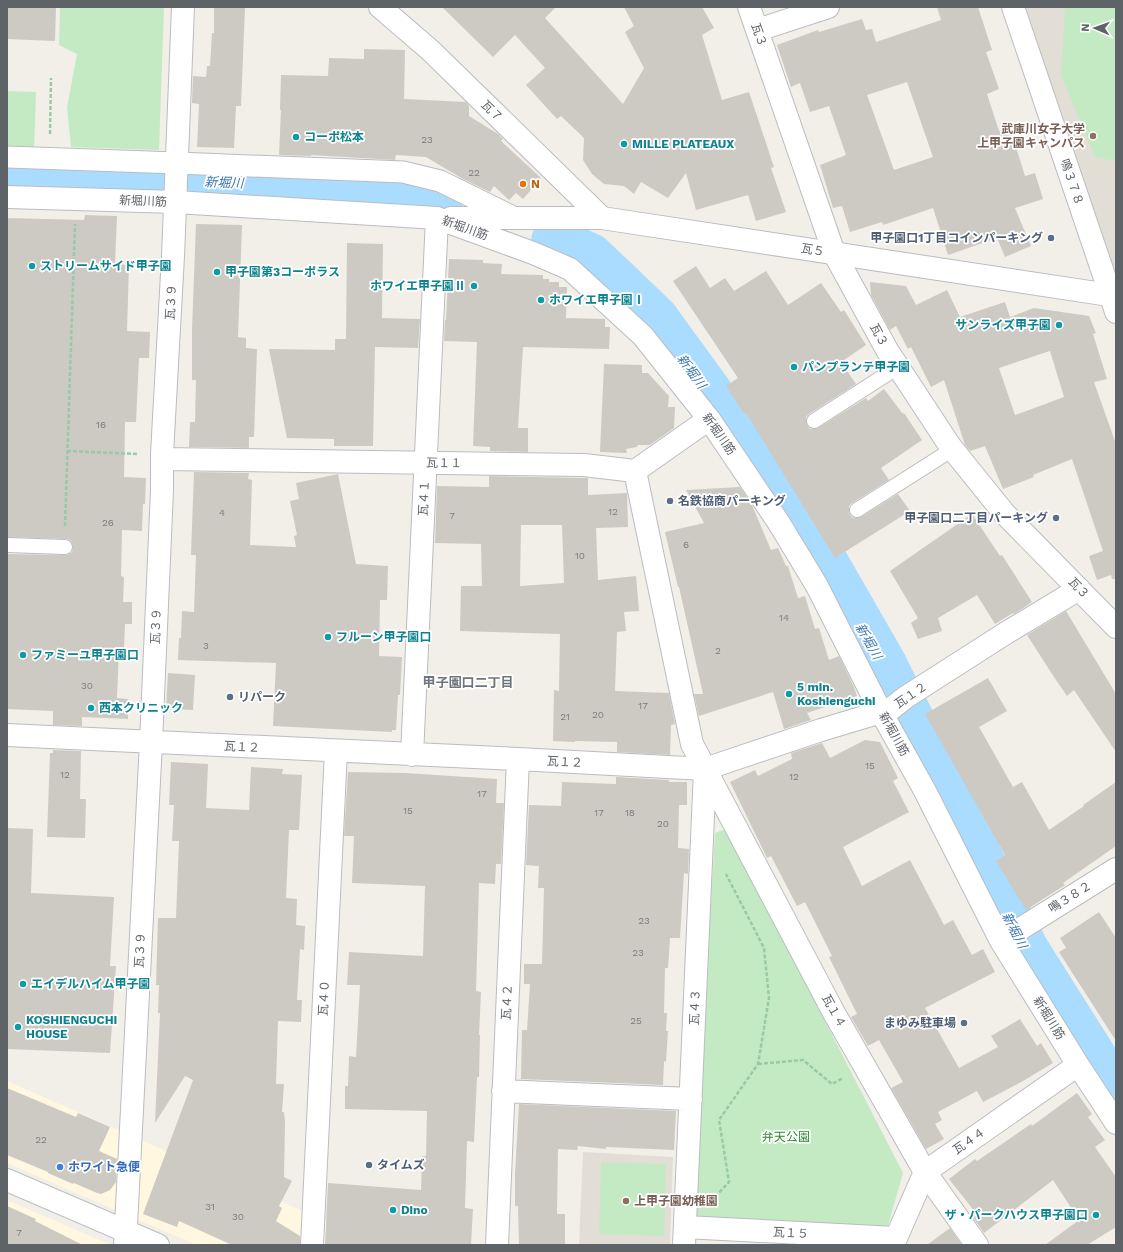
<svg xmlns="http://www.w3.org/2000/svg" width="1123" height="1252" viewBox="0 0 1123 1252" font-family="'Work Sans','Noto Sans JP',sans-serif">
<rect width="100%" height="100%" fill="#f1efe7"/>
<path fill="#fff7df" d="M7,1081L380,1245H197L7,1163Z
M7,1200L111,1245H7Z"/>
<path fill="#e2ded5" d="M1025,7H1116V268L1113,266Z
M583,1152L673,1157L670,1245H579Z"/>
<path fill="#c3eac3" d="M60,7H164L159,150L71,147L67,107L77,54L59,45Z
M1065,7H1116V161L1095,157L1061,75Z
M7,91L36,92L34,150H7Z
M726,829L903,1173L887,1229L693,1221L715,833Z
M601,1162L666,1164L664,1236L599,1234Z"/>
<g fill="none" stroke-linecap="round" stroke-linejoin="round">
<path stroke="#aadcff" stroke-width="48" d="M7,176L380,187L440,197
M555,241L590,257L654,318L794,510L882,663L1025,950L1116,1094"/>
</g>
<path fill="#cdcac4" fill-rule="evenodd" d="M7,7H56L55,41L7,39Z
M214,7H245L241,106H236L234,148L197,147L199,104L192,103L193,76L206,77L207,66H210L212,33H214Z
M442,7H556L545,18L623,104L644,68L625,32L634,26L624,7H702L714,28L702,35L722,100L749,92L774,167L771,168L786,212L756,221L748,195L696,210L686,173L668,198L641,182L634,194L624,186L604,184L592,174L583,160L584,138L561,116L557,119L526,85L545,68L515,35L493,57Z
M937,7H978L992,50L986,52L999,89L987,94L999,131L1010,128L1025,176L1035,173L1043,199L1015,208L1031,246L1005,257L997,238L948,255L933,208L883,225L882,222L850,232L842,206L833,208L820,165L846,155L829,106L810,112L800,83L791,87L777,45L818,30L819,32L862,19L866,30L872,29L876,42L941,20ZM907,82L933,157L894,170L867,95Z
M364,49L405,50L404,99L466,102L469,106V116L498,134L503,139L501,141L541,178L523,199L516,193L509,200L494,186L490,192L463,179L426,157L396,155L395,160L311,155V156L279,155L281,110H280L281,75L328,76L329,58L364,59Z
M85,215L117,216L115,264L129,265L127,331L150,332L149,358H139L136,422H125L124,477L146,478L145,504H143L142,531L122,530L121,576L124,577L123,602H132V624H125L124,648H119L117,698L128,699V719L82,717V726L53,725V711L7,709V554L65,555L69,554L72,552L73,547L72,543L70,540L66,539L7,537V218L84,220Z
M196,224L242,225L238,337L246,338V348L257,349L254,437H249V448L189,447L190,422H195L196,380H192V329Z
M347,243L383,244L382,318L420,319L418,348L375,347L373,446H334V439L287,438L269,349L335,350V339H346Z
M449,259L483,260V263L502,264L501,274L543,275V279H549V282H559V287H567L566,318L605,319V327H610L609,349L523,347L518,428H528V452L490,451V447L473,446L477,342L444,341L445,320H446Z
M696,266L710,288L725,278L734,291L766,271L788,305L821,283L841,312L844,310L866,345L841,362L856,384L809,414L806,417V421L807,425L810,429H814L818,428L866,398L868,401L884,389L903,414L904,413L922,440L881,468L889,480L852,503L849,506V511L850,515L853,518H857L861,517L898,494L910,511L835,558L746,413L744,414L726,386L738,378L673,281Z
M870,282L906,286L916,305L947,290L960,317L1005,302L1010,317L1034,308L1089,316L1096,333L1093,334L1107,379L1094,382L1116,444V579H1112L1111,575L1097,580L1089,556L1103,551L1072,459L1033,475L1034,477L1003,489L985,446L970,451L965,445L944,380L931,387L911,347L908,349L896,326L890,330L871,295ZM1050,351L1064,397L1015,415L999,368Z
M604,364L642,365V373H648L669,396L668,407H675L674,428L650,445H638L637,447L626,449L627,453L600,452Z
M194,472L249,473L248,479L252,480L250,545L296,547L294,536L297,535L290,501L299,499L296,483L338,474L356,564L388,566L387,600H380L379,656L402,657L400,695H398L396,730H392V732L273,726L276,663L178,660L179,638H181L182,611L194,612L196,555H191Z
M489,476L588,478V495L627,493L628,527L596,528L598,580L636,576L639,611L624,612L626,631L617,632L615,691L669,693L675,724L671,725L670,755L617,752V742L575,741V742L553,741L554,690L559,691L560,634L460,631L461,586H482L481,544L435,543L437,486L489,487ZM521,525H562L564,583L520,586Z
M740,487L752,505L771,550L778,548L786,566H788L798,598L805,596L815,629L819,628L829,660L839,656L854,687L857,696L807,713L811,720L784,729L773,692L699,716L694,694H703L679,587H678L665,532L704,523L686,490Z
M972,514L1000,556L1002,555L1032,602L1014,614L1013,613L995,624L977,595L938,618L942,631L918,639L911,623L918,618L890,571Z
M1066,611L1116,694V752L1074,690L1067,696L1052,674L1027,635Z
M168,673L195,675L193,710L166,709Z
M988,678L1007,711L979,727L1013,787L1022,782L1049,830L1084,806L1083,805L1116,782V846L1063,883L1065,885L1026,910L996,861L1005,855L925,714Z
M865,740L880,742L898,778L893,781L909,812L843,847L862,886L910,860L944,925L953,920L972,955L983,949L995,972L925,1008L959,1068L998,1047L991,1036L1020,1019L1037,1046L1041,1043L1053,1063L1023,1081L983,1102L977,1091L938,1112L942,1120L935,1124L944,1139L926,1149L891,1088L903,1082L879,1040L868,1046L851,1017L857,1014L829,957L832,956L805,902L797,906L771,856L767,858L730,782L755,770L758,776L792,759L791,753L822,743L830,758Z
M53,750L81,751L80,799H86L85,838L47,837L50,753H53Z
M171,762L208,764L206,808L249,810L251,767L283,769L282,774L302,775L299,830H289L286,898L297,899L296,925L305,926L304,950L300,949L297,1000H302L301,1022L278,1021L276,1084H284L282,1112H284L285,1122L284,1177L292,1181L279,1206L282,1208L276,1221L300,1236V1245H232L179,1221L177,1227L143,1214L193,1080L185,1076L155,1123L160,1013H158L159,985H156L158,918H176L179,841H172L174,805H169Z
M348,772L405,773L497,779L496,803H504L501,864H496L495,884L479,883L476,991L481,992L479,1035H480L479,1077H477L474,1142L467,1141L465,1208L473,1209L471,1245H325L328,1183L421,1190L422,1156H426L427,1111L345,1109V1086H348L349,1056L356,1057L360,985H347L349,952L423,956L425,886L352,883L354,836H344Z
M616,777L669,780V782H687V805H679L678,848L689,849L688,874L684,873L680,938H670L668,968H665L664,1013H667L666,1031H668L666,1062L664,1061L663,1085L521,1079L522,1030H527L530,984H524V964H542L544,888H538L539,866L526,865L529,805L561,806L562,782L616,784Z
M7,828L33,829L31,893L114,897L110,966H116L110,1053L7,1049Z
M1099,912L1116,938V1041L1059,952L1066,948L1060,938Z
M7,1088L76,1117L78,1113L110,1127L99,1151L117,1159L116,1182L110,1190L101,1194L97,1193L74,1183L73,1184L48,1173V1172L7,1155Z
M1077,1093L1092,1114L1088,1117L1105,1140L1095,1147L1116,1177V1227L1087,1245H1045L1079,1220L1053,1180L984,1233L970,1213L973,1211L972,1208L949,1179L975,1159L977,1161L1031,1124L1032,1126Z
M519,1104L676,1111L674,1150L606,1147V1149L578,1146L577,1150L558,1149L557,1214H565V1245H519L518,1206H515V1175Z
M7,1206L36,1219L35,1221L83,1245H7Z
M950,1228L962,1245H927Z"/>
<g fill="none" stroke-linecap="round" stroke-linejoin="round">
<defs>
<path id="service" d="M814,421L898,367
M857,510L953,449
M7,545L65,547"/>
<path id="pedestrian" d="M7,157L177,163L403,172L440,181L515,218"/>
<path id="minor" d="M380,7L430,50L602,218
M749,7L834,253L887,350L950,446L1004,513L1116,627
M758,30L828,7
M7,197L176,202L437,218L533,253L570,269L643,336L709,419L779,523L817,586L881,712L925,791L1001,941L1078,1065L1116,1123
M451,218H602
M1111,296L1116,312
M162,459L584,465L635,471L709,419
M635,471L692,744L834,1013L865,1067L925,1172L977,1245
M7,735L518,759L705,769L821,730L881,712L892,708L906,697L1006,633L1079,589
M412,755L437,218
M1001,941L1116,869
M503,1091L691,1099
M685,1227L896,1238
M125,1245L151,742L162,490V454L173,256L183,7
M312,1245L336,751
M497,1245L518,759
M684,1245L705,771
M893,1245L925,1172L1078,1065"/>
<path id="tertiary" d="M1013,7L1111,296
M602,218L1116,296"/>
<path id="secondary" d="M7,1180L158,1245"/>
</defs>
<use href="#service" stroke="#b9bdc1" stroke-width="16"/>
<use href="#pedestrian" stroke="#b9bdc1" stroke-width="23"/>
<use href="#minor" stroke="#b9bdc1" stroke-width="24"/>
<use href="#tertiary" stroke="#b9bdc1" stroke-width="24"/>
<use href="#secondary" stroke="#babec3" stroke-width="24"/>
<path stroke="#9ac9a6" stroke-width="2.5" stroke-dasharray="4 2" stroke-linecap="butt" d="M50,134L51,78
M67,451L137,454
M65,526L75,224
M758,1064L803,1060L832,1084L843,1078
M711,1201L729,1182L719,1120L758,1064L769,998L764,948L726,874"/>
<use href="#service" stroke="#fff" stroke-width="14"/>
<use href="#pedestrian" stroke="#fff" stroke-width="21"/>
<use href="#minor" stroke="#fff" stroke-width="22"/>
<use href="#tertiary" stroke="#fff" stroke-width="22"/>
<use href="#secondary" stroke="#fff" stroke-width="22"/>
</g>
<g fill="#8d6e63" stroke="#fff" stroke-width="1.5">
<circle cx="1093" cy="136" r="4"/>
<circle cx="626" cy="1201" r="4"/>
</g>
<g fill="#0f9aa8" stroke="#fff" stroke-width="1.5">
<circle cx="296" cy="137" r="4"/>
<circle cx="624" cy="144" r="4"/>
<circle cx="32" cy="266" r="4"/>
<circle cx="217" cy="272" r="4"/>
<circle cx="474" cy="286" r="4"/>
<circle cx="541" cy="300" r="4"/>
<circle cx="1059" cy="325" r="4"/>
<circle cx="794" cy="367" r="4"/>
<circle cx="328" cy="637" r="4"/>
<circle cx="23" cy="655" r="4"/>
<circle cx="789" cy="694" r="4"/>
<circle cx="91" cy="708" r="4"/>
<circle cx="23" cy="984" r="4"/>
<circle cx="18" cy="1027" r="4"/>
<circle cx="393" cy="1210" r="4"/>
<circle cx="1096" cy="1215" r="4"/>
</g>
<circle fill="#e8710a" stroke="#fff" stroke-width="1.5" cx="523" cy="184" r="4"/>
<g fill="#5c6f8a" stroke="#fff" stroke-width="1.5">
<circle cx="1051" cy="238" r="4"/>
<circle cx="670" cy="501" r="4"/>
<circle cx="1056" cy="518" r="4"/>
<circle cx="230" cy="697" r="4"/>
<circle cx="964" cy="1023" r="4"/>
<circle cx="369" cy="1165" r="4"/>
</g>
<circle fill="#3f7fe0" stroke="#fff" stroke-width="1.5" cx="60" cy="1167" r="4"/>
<g text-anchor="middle" stroke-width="3.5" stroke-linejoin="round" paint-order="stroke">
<g font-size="10" fill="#7a7d7f">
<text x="427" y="143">23</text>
<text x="474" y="176">22</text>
<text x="101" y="428">16</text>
<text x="613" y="515">12</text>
<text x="222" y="516">4</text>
<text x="452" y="519">7</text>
<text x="108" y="526">26</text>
<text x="686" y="548">6</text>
<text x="580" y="559">10</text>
<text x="784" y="621">14</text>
<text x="206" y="649">3</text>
<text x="718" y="654">2</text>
<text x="87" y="689">30</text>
<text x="643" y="709">17</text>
<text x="598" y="718">20</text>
<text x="565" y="720">21</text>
<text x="870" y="769">15</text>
<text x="65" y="778">12</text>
<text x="794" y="780">12</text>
<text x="482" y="797">17</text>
<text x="408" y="814">15</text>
<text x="599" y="816">17</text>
<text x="630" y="816">18</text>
<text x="663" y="827">20</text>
<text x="644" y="924">23</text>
<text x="638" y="956">23</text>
<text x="636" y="1024">25</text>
<text x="41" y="1143">22</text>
<text x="210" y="1210">31</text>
<text x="238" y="1220">30</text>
<text x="19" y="1236">7</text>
</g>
<g font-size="12" fill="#5e6368" stroke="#fff">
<text transform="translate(759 35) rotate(70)" y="4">瓦３</text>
<text transform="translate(492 111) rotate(44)" y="4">瓦７</text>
<text transform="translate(1072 182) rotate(71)" y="4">鳴３７８</text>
<text transform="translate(143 201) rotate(2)" y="4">新堀川筋</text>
<text transform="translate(465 228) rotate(20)" y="4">新堀川筋</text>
<text transform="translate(813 250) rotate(9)" y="4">瓦５</text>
<text transform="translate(171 302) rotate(-87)" y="4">瓦３９</text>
<text transform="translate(879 335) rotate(61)" y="4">瓦３</text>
<text transform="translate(719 434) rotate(55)" y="4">新堀川筋</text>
<text transform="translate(444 463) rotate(1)" y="4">瓦１１</text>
<text transform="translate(424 498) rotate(-87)" y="4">瓦４１</text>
<text transform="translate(1079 588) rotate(46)" y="4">瓦３</text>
<text transform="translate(156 626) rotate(-88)" y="4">瓦３９</text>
<text transform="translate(911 695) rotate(-34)" y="4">瓦１２</text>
<text transform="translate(894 734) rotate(61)" y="4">新堀川筋</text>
<text transform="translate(242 747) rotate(3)" y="4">瓦１２</text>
<text transform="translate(565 762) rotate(3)" y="4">瓦１２</text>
<text transform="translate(1070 897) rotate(-32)" y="4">鳴３８２</text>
<text transform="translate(140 950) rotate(-87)" y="4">瓦３９</text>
<text transform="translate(324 998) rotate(-87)" y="4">瓦４０</text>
<text transform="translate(507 1002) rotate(-87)" y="4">瓦４２</text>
<text transform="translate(695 1007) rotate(-88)" y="4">瓦４３</text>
<text transform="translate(834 1011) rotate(61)" y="4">瓦１４</text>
<text transform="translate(1049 1018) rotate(58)" y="4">新堀川筋</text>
<text transform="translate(969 1141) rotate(-35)" y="4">瓦４４</text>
<text transform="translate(791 1233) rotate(3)" y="4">瓦１５</text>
</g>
<g font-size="12" font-weight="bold" fill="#785e54" stroke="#fff" text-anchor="end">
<text x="1085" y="133">武庫川女子大学<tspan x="1085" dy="14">上甲子園キャンパス</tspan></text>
<text x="634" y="1205" text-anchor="start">上甲子園幼稚園</text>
</g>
<g font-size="12" font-weight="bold" fill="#0d838f" stroke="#fff" text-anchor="start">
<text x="304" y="141">コーポ松本</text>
<text x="632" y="148">MILLE PLATEAUX</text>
<text x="40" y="270">ストリームサイド甲子園</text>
<text x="225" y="276">甲子園第3コーポラス</text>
<text x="466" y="290" text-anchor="end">ホワイエ甲子園Ⅱ</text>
<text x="549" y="304">ホワイエ甲子園Ⅰ</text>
<text x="1051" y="329" text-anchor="end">サンライズ甲子園</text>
<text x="802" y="371">パンプランテ甲子園</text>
<text x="336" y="641">フルーン甲子園口</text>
<text x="31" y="659">ファミーユ甲子園口</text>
<text x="797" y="691">5 min.<tspan x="797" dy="14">Koshienguchi</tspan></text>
<text x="99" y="712">西本クリニック</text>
<text x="31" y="988">エイデルハイム甲子園</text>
<text x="26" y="1024">KOSHIENGUCHI<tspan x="26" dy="14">HOUSE</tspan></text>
<text x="401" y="1214">Dino</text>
<text x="1088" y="1219" text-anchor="end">ザ・パークハウス甲子園口</text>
</g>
<g font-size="12" font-weight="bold" fill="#c56008" stroke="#fff" text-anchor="start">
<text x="531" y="188">N</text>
</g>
<g font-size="12" font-weight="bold" fill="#4e5e75" stroke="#fff" text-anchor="end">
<text x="1043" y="242">甲子園口1丁目コインパーキング</text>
<text x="678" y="505" text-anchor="start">名鉄協商パーキング</text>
<text x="1048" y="522">甲子園口二丁目パーキング</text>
<text x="238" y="701" text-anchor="start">リパーク</text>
<text x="956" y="1027">まゆみ駐車場</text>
<text x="377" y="1169" text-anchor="start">タイムズ</text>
</g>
<g font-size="12" fill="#308631" stroke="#fff">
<text x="786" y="1141">弁天公園</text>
</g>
<g font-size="12" font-weight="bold" fill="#366cbe" stroke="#fff" text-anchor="start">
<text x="68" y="1171">ホワイト急便</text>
</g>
<g font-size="13" font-style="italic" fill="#3b77b0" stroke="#fff">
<text transform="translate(224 182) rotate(2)" y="5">新堀川</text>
<text transform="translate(692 371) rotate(54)" y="5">新堀川</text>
<text transform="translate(869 641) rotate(60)" y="5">新堀川</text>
<text transform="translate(1015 930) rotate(63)" y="5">新堀川</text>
</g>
<g font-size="13" font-weight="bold" fill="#6f757a" stroke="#fff">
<text x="468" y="687">甲子園口二丁目</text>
</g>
</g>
<rect width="1123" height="1252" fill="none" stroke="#5e6368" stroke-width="16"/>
<g transform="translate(1095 28) rotate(272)" stroke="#ffffff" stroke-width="3" paint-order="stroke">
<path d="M0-3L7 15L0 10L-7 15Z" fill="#5e6368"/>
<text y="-6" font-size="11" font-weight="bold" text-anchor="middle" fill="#5e6368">N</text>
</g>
</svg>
